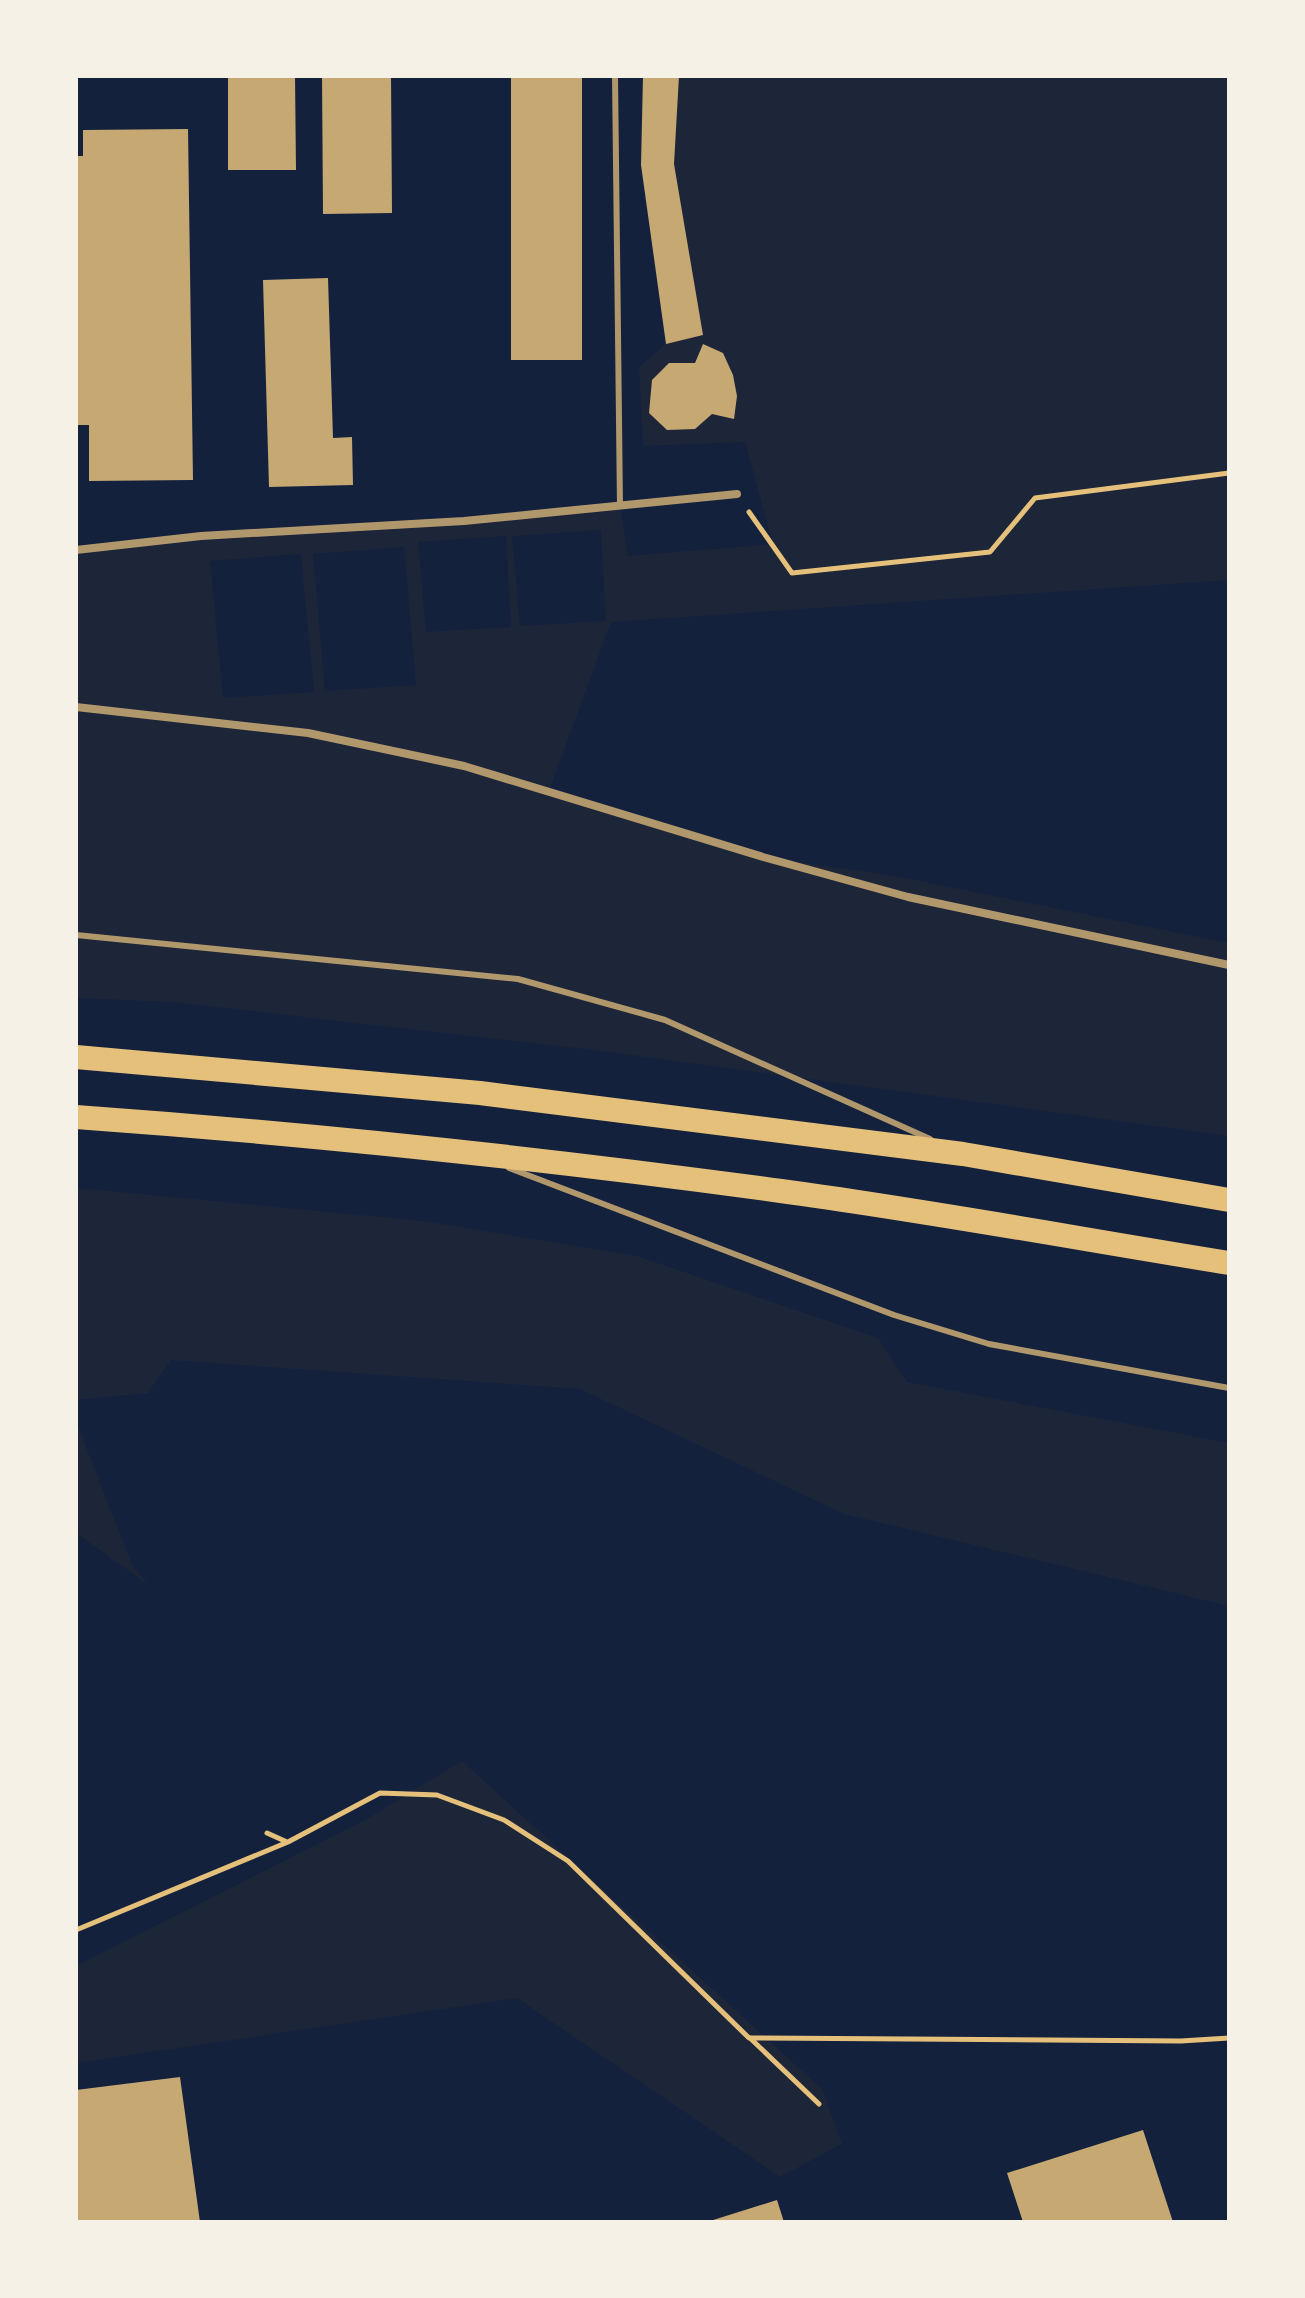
<svg xmlns="http://www.w3.org/2000/svg" width="1305" height="2298" viewBox="0 0 1305 2298" font-family="Signika,sans-serif">
<rect width="100%" height="100%" fill="#14213d"/>
<path fill="#1d2539" fill-rule="evenodd" d="M643,76H1229V580L611,622L549,791L763,857L895,876L1229,943V1136L610,1052L172,1002L76,998V550L201,536L620,506L628,556L773,544L745,442L643,446L639,367L666,344L641,165ZM601,530L606,621L520,626L512,536ZM506,536L511,627L426,632L418,542ZM404,547L416,685L325,691L313,554ZM301,554L314,692L223,698L210,561Z
M76,1188L423,1221L637,1256L878,1338L907,1382L1229,1443V1606L844,1514L580,1389L171,1360L148,1393L76,1400Z
M76,1421L133,1567L150,1586L76,1533Z
M462,1761L822,2089L842,2144L780,2177L517,1998L76,2063V1966L367,1819Z"/>
<path fill="#c6a872" d="M228,76H295L296,170H228Z
M322,76H391L392,213L323,214Z
M511,76H582V360H511Z
M643,76H679L674,164L703,335L666,344L641,165Z
M188,129L193,480L89,481V425H76V156H83V130Z
M328,278L333,438L352,437L353,485L269,487L263,280Z
M703,344L723,353L733,375L737,396L734,419L712,414L695,429L667,430L649,413L652,380L669,363H695Z
M180,2077L200,2222H76V2090Z
M1143,2130L1173,2222H1023L1007,2173Z
M777,2200L784,2222H710V2221Z"/>
<g fill="none" stroke-linecap="round" stroke-linejoin="round">
<path stroke="#e5c07b" stroke-width="5" d="M749,512L792,573L990,552L1035,498L1229,473
M267,1833L287,1842
M76,1930L288,1842L380,1793L437,1795L504,1820L568,1861L749,2038L1181,2041L1229,2038
M750,2038L819,2104"/>
<path stroke="#b1986c" stroke-width="6" d="M615,76L620,506
M76,935L518,979L665,1020L930,1139
M509,1168L894,1315L989,1344L1229,1388"/>
<path stroke="#b1986c" stroke-width="8" d="M76,550L201,536L464,521L737,494
M76,707L308,733L464,766L763,857L908,897L1229,965"/>
<path stroke="#e5c07b" stroke-width="24" d="M76,1057L480,1093L963,1154L1229,1200
M76,1117C312,1134 547,1159 781,1191C930,1211 1080,1239 1229,1263"/>
</g>
<rect width="1305" height="2298" fill="none" stroke="#f6f1e7" stroke-width="156"/>
</svg>
